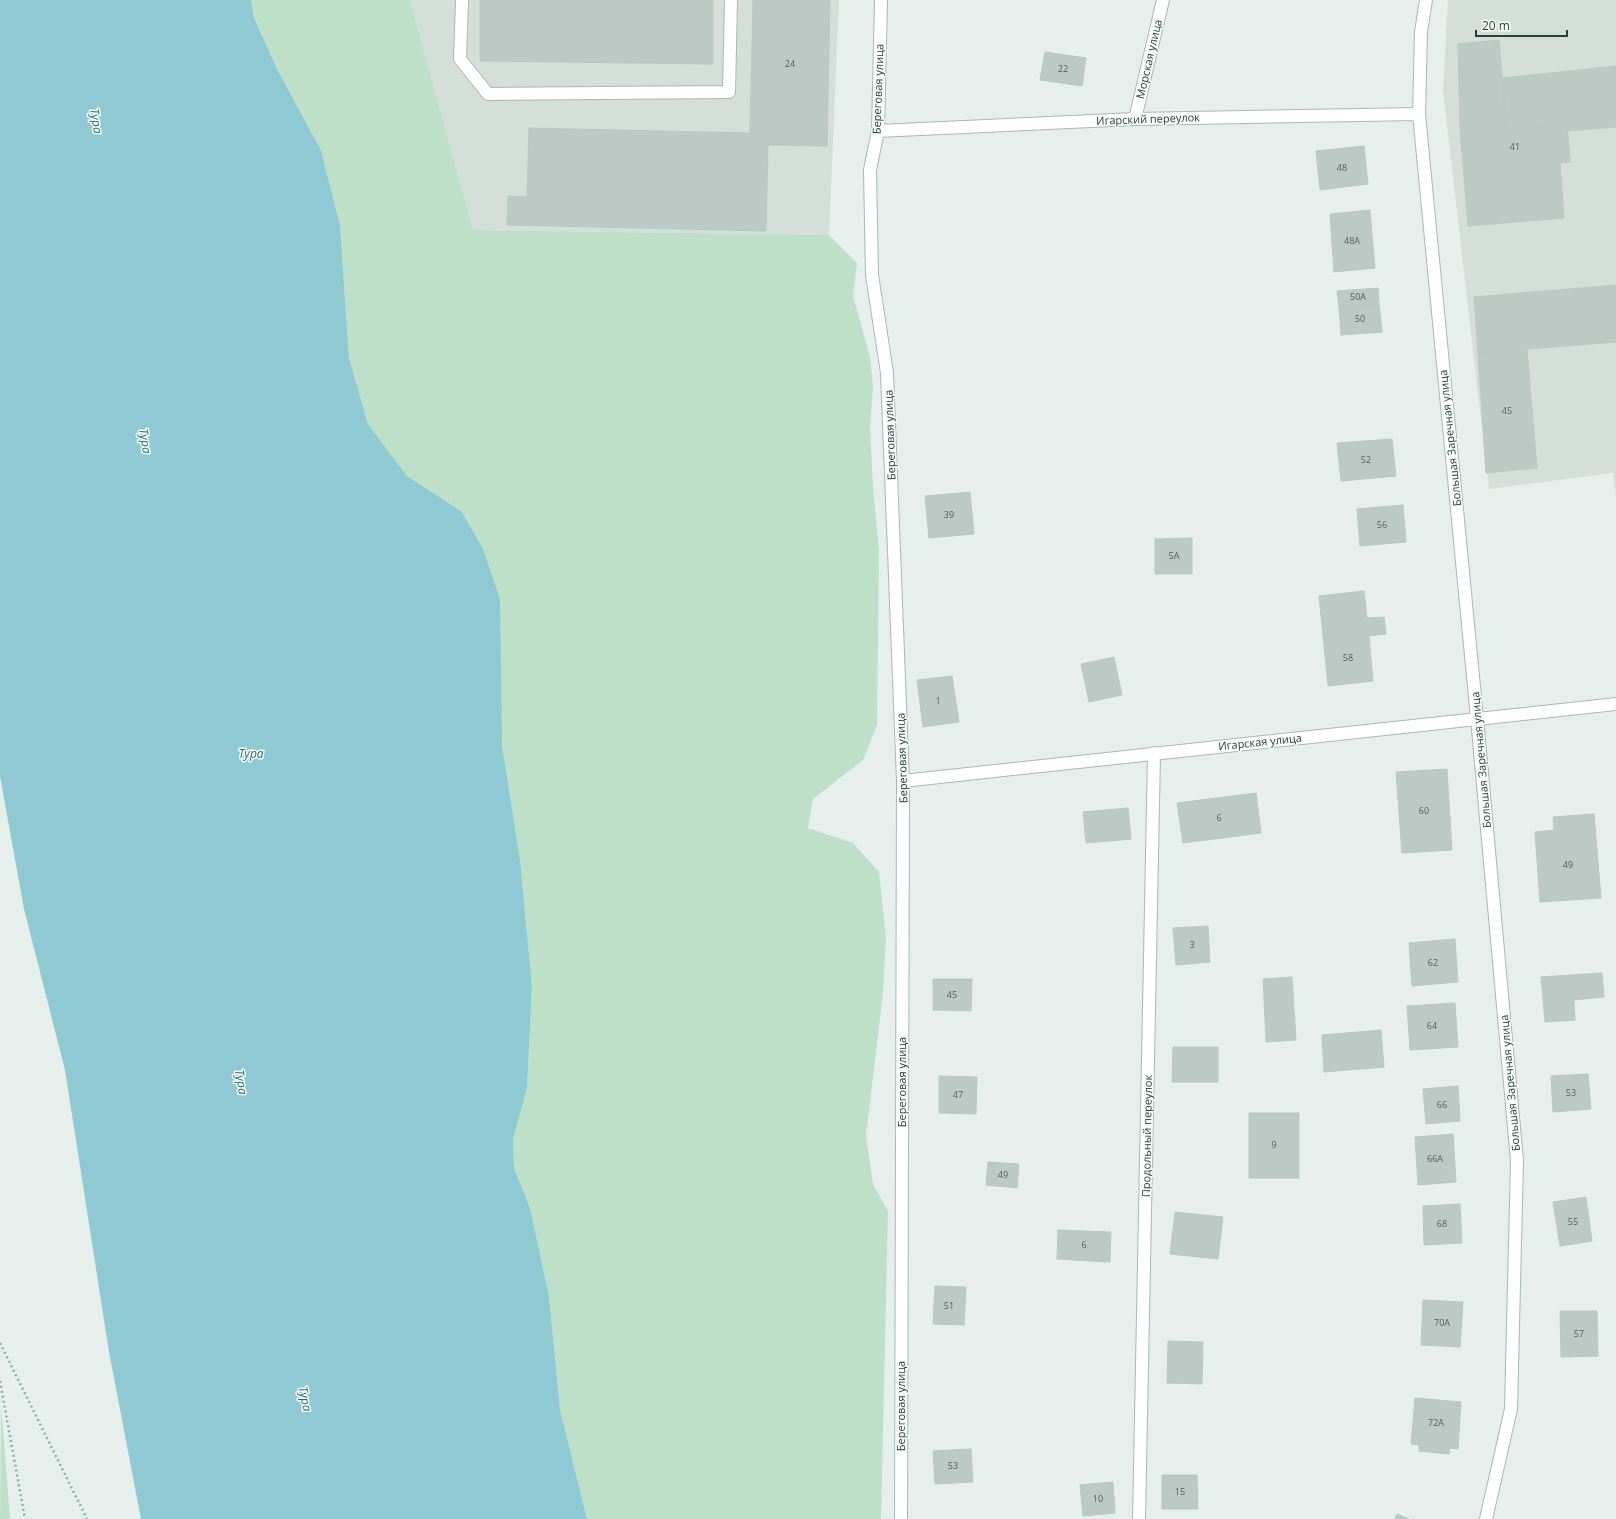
<svg xmlns="http://www.w3.org/2000/svg" width="1616" height="1519" viewBox="0 0 1616 1519" font-family="'Open Sans',sans-serif">
<rect width="100%" height="100%" fill="#e6efeb"/>
<path fill="#d4dfda" d="M410,0H839L829,235L473,230Z
M1448,0H1616V495L1613,473L1489,489L1443,90Z"/>
<path fill="#bfe0c8" d="M251,0H410L473,230L829,235L857,263L853,296L870,357L873,386L870,427L873,488L879,549L877,725L863,760L813,799L808,828L853,843L879,872L886,938L883,993L866,1136L873,1184L888,1211L881,1519H587L560,1409L549,1296L530,1208L514,1168L513,1139L527,1088L532,986L520,861L502,745L461,511L407,476L368,424L349,358L340,225L321,150L277,69L254,16Z
M1,1404L10,1519H0Z"/>
<path fill="#8ec9d4" d="M0,0H251L254,17L277,69L321,150L340,225L349,358L368,424L407,476L461,511L483,549L500,599L502,745L520,860L532,986L527,1088L513,1139L514,1168L530,1208L549,1296L560,1409L587,1519H141L109,1352L65,1070L24,909L0,776Z"/>
<path fill="#bbcac4" stroke="#b8c9c2" d="M480,0H713V64L480,61Z
M753,0H830L827,146L768,145L766,231L507,225L508,196L527,197L529,128L750,133Z
M1499,40L1507,130L1567,125L1570,162L1560,163L1564,218L1468,226L1460,128L1458,44Z
M1045,52L1086,58L1082,86L1040,80Z
M1616,66V127L1567,131V125L1507,130L1502,78Z
M1364,146L1368,184L1320,190L1316,151Z
M1370,210L1375,268L1334,272L1330,214Z
M1616,285V342L1478,353L1474,297Z
M1378,288L1379,304L1339,307L1337,291Z
M1379,304L1382,332L1341,335L1339,307Z
M1527,350L1537,468L1486,473L1478,353Z
M1392,439L1396,476L1341,481L1337,443Z
M970,492L974,534L929,538L925,496Z
M1403,505L1406,542L1360,546L1357,509Z
M1192,538V574H1155V539Z
M1364,591L1367,618L1384,617L1386,634L1369,636L1373,681L1328,686L1319,596Z
M1114,657L1122,695L1089,702L1081,664Z
M952,676L959,722L923,727L917,680Z
M1447,769L1452,850L1402,853L1396,772Z
M1256,793L1261,833L1183,843L1177,803Z
M1128,808L1131,839L1086,843L1083,812Z
M1594,814L1601,898L1540,902L1535,832L1554,830L1553,817Z
M1208,926L1210,962L1176,965L1173,928Z
M1455,939L1458,982L1412,986L1409,943Z
M1602,973L1604,997L1574,1000L1575,1020L1545,1022L1541,977Z
M1292,977L1296,1040L1266,1042L1263,979Z
M933,979H972L971,1011L933,1010Z
M1455,1003L1458,1047L1410,1050L1407,1006Z
M1381,1030L1384,1067L1324,1072L1322,1035Z
M1173,1047H1218V1082H1172Z
M1588,1074L1591,1109L1553,1112L1551,1076Z
M939,1076L977,1077L976,1114L939,1113Z
M1458,1086L1460,1121L1426,1124L1423,1089Z
M1249,1113H1299V1178H1249Z
M1453,1134L1456,1182L1418,1185L1415,1137Z
M988,1162L1019,1164L1017,1188L986,1185Z
M1586,1197L1592,1241L1560,1246L1553,1202Z
M1460,1204L1462,1243L1424,1245L1423,1206Z
M1175,1212L1223,1217L1218,1259L1170,1254Z
M1058,1230L1111,1232L1110,1262L1057,1259Z
M935,1286L966,1287L964,1325L933,1324Z
M1423,1300L1463,1302L1460,1347L1421,1345Z
M1560,1311H1597L1598,1356L1561,1357Z
M1168,1341L1203,1342L1202,1384L1167,1383Z
M1415,1398L1461,1402L1458,1449L1450,1448L1449,1454L1419,1451V1445L1411,1444Z
M971,1449L973,1482L935,1484L933,1451Z
M1162,1475H1197L1198,1509H1162Z
M1113,1482L1115,1513L1083,1516L1080,1485Z
M1397,1514L1409,1519H1395Z"/>
<g fill="none" stroke-linecap="round" stroke-linejoin="round">
<defs>
<path id="lane" d="M462,0L460,59L488,94L729,92L731,0"/>
<path id="street" d="M881,0L878,131L870,170L872,275L887,373L903,781L901,1519
M1426,0L1421,32L1419,114L1477,718L1517,1161L1511,1409L1486,1519
M1135,119L1163,0
M878,131L1135,119L1419,114
M903,781L1616,704
M1139,1519L1154,753"/>
</defs>
<use href="#lane" stroke="#a8b8b2" stroke-width="14"/>
<use href="#street" stroke="#a8b8b2" stroke-width="14"/>
<path stroke="#86b3a5" stroke-width="2.5" stroke-dasharray="2 3" stroke-linecap="butt" d="M0,1343L87,1519
M0,1381L25,1519"/>
<use href="#lane" stroke="#fff" stroke-width="12"/>
<use href="#street" stroke="#fff" stroke-width="12"/>
</g>
<g text-anchor="middle" stroke-width="3" stroke-linejoin="round" paint-order="stroke">
<g font-size="9" fill="#4a645c">
<text x="790" y="67">24</text>
<text x="1063" y="72">22</text>
<text x="1515" y="150">41</text>
<text x="1342" y="171">48</text>
<text x="1352" y="244">48А</text>
<text x="1358" y="300">50А</text>
<text x="1360" y="322">50</text>
<text x="1507" y="414">45</text>
<text x="1366" y="463">52</text>
<text x="949" y="518">39</text>
<text x="1382" y="528">56</text>
<text x="1174" y="559">5А</text>
<text x="1348" y="661">58</text>
<text x="938" y="704">1</text>
<text x="1424" y="814">60</text>
<text x="1219" y="821">6</text>
<text x="1568" y="868">49</text>
<text x="1192" y="948">3</text>
<text x="1433" y="966">62</text>
<text x="952" y="998">45</text>
<text x="1432" y="1029">64</text>
<text x="1571" y="1096">53</text>
<text x="958" y="1098">47</text>
<text x="1442" y="1108">66</text>
<text x="1274" y="1148">9</text>
<text x="1435" y="1162">66А</text>
<text x="1003" y="1178">49</text>
<text x="1573" y="1225">55</text>
<text x="1442" y="1227">68</text>
<text x="1084" y="1248">6</text>
<text x="949" y="1309">51</text>
<text x="1442" y="1326">70А</text>
<text x="1579" y="1337">57</text>
<text x="1436" y="1426">72А</text>
<text x="953" y="1469">53</text>
<text x="1180" y="1495">15</text>
<text x="1098" y="1502">10</text>
</g>
<g font-size="11" fill="#24423a" stroke="#f7fbf9">
<text transform="translate(1149 59) rotate(-77)" y="4">Морская улица</text>
<text transform="translate(878 89) rotate(-88)" y="4">Береговая улица</text>
<text transform="translate(1148 119) rotate(-2)" y="4">Игарский переулок</text>
<text transform="translate(890 435) rotate(-92)" y="4">Береговая улица</text>
<text transform="translate(1450 438) rotate(-96)" y="4">Большая Заречная улица</text>
<text transform="translate(1260 742) rotate(-6)" y="4">Игарская улица</text>
<text transform="translate(902 758) rotate(-92)" y="4">Береговая улица</text>
<text transform="translate(1481 760) rotate(-95)" y="4">Большая Заречная улица</text>
<text transform="translate(902 1082) rotate(-90)" y="4">Береговая улица</text>
<text transform="translate(1510 1083) rotate(-95)" y="4">Большая Заречная улица</text>
<text transform="translate(1147 1136) rotate(-89)" y="4">Продольный переулок</text>
<text transform="translate(901 1406) rotate(-90)" y="4">Береговая улица</text>
</g>
<g font-size="12" font-style="italic" fill="#1c6f80" stroke="#f7fbf9">
<text transform="translate(96 121) rotate(81)" y="4">Тура</text>
<text transform="translate(145 441) rotate(81)" y="4">Тура</text>
<text x="251" y="758">Тура</text>
<text transform="translate(241 1082) rotate(81)" y="4">Тура</text>
<text transform="translate(305 1399) rotate(78)" y="4">Тура</text>
</g>
</g>
<path d="M1476 30v6h91v-6" fill="none" stroke="#24423a" stroke-width="2"/>
<text x="1482" y="30" font-size="12" fill="#24423a" stroke="#f7fbf9" stroke-width="3" paint-order="stroke">20 m</text>
</svg>
